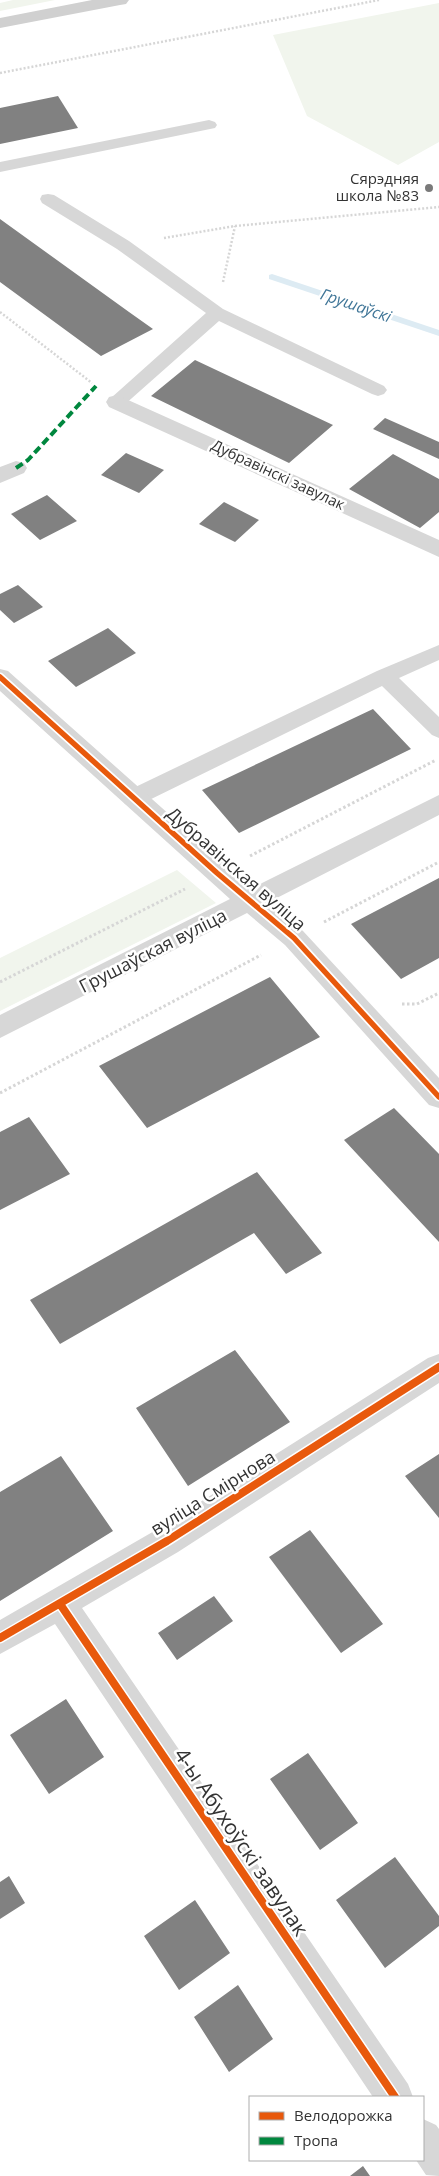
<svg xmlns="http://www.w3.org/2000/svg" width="439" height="2176" viewBox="0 0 439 2176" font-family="'Open Sans',sans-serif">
<rect width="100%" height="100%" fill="#fff"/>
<path fill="#f1f5ed" d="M13,0H55L0,11V3Z
M439,3V142L398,165L307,116L273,35Z
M177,870L216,903L0,1011V958Z"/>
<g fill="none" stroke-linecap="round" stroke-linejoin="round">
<path fill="#ddebf3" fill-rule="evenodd" d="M272,274L439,330V336L269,279V275Z"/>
</g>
<path fill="#818181" d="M58,96L78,128L0,144V108Z
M0,219L129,312L153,329L101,356L0,282Z
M195,360L299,409L333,425L289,463L151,396Z
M385,418L439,442V459L373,429Z
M126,453L164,470L139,493L101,475Z
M393,454L439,479V512L420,528L349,489Z
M47,495L77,521L40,540L11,514Z
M224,502L259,520L235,542L199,524Z
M18,585L43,607L14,623L0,610V594Z
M108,628L136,653L76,687L48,661Z
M373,709L411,749L239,833L202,790Z
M439,878V958L401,979L351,924Z
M270,977L320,1037L147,1128L99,1066Z
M394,1108L439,1154V1242L344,1140Z
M29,1117L70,1174L0,1210V1132Z
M257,1172L322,1253L286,1274L254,1233L60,1344L30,1300Z
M235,1350L290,1422L188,1486L136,1408Z
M439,1454V1518L405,1476Z
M61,1456L113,1531L0,1601V1492Z
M310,1530L383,1624L341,1653L269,1557Z
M214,1596L233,1621L177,1660L158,1633Z
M66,1699L104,1757L49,1794L10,1735Z
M308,1753L358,1823L320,1850L270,1779Z
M395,1857L439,1916V1926L385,1968L336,1900Z
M9,1876L25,1903L0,1919V1882Z
M195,1900L230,1953L179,1990L144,1936Z
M238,1985L273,2039L229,2072L194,2017Z
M363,2166L370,2176H350Z"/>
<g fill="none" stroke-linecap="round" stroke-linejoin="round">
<path stroke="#d6d6d6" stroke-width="2.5" stroke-dasharray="2 2" stroke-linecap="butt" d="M0,73L379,0
M164,238L235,226L439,207
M223,282L235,226
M0,312L92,383"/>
<path stroke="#d6d6d6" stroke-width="3" stroke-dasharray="2.5 2.5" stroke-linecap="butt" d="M250,856L436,760
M324,922L439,862
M0,982L185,889
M402,1004H417L439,993
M0,1093L261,955"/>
<path fill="#d7d7d7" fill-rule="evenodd" d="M209,120L215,122L217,125L215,128L0,172V162Z
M48,194L54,195L129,241L223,309L384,386L387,390L384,394L378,396L372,394L219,321L123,406L117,408L111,406L108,402L111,398L206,313L117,249L42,203L40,199L42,195Z
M439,645V660L399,678L439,717V738L432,735L382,686L141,804L133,806L125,804L122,798L125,792L377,671Z"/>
<path fill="#d7d7d7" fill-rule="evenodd" d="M117,395L439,540V557L109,407L106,402L109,397Z
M16,461L24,463L27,468L24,473L0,483V467Z
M0,669L8,671L252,888L439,795V815L269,902L303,931L439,1078V1108L429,1105L285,945L247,913L0,1038V1015L230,899L0,691Z
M439,1354V1383L178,1552L82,1608L408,2084L413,2097H373L55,1624L0,1654V1620L156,1530L428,1358Z
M423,2119L436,2125L439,2129V2176L426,2175L416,2160H423Z"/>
<path fill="#d0d0d0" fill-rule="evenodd" d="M92,0H129L126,4L120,5L0,28V18Z"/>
<path stroke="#00873e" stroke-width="4" stroke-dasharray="8 4" stroke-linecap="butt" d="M16,468L28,460L96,386"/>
<defs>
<path id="cycleway-far1" d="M0,677L217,873L294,938L439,1097"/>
<path id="cycleway" d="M60,1604L395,2097
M0,1638L167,1541L439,1367"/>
</defs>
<use href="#cycleway-far1" stroke="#fff" stroke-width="9"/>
<use href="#cycleway" stroke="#fff" stroke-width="11"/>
<use href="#cycleway-far1" stroke="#e8590c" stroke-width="5.5"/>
<use href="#cycleway" stroke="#e8590c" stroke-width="8"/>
</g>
<circle fill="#7a7a7a" stroke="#fff" stroke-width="2" cx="429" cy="188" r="5"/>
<g text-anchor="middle" stroke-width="5" stroke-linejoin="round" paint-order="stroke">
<g font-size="15" fill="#333" stroke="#fff" text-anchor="end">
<text x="419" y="184">Сярэдняя<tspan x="419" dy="17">школа №83</tspan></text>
</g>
<g font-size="15" fill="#333" stroke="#fff">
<text transform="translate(278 475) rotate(25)" y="5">Дубравінскі завулак</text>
</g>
<g font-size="16" font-style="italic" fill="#3f7597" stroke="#fff">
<text transform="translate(356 305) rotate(19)" y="6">Грушаўскі</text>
</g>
<g font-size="18" fill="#333" stroke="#fff">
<text transform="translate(236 869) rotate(41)" y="6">Дубравінская вуліца</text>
<text transform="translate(153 951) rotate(-27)" y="6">Грушаўская вуліца</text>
<text transform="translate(213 1493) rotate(-32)" y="6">вуліца Смірнова</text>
</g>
<g font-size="21" fill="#333" stroke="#fff">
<text transform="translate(241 1842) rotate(56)" y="7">4-ы Абухоўскі завулак</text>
</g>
</g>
<rect x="249" y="2096" width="175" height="65" fill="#ffffff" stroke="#adadad"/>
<rect x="259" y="2112" width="25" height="8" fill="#e8590c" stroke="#adadad"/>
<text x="294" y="2121" font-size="15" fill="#333333">Велодорожка</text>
<rect x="259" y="2137" width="25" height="8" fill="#00873e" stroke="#adadad"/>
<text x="294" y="2146" font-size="15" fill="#333333">Тропа</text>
</svg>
